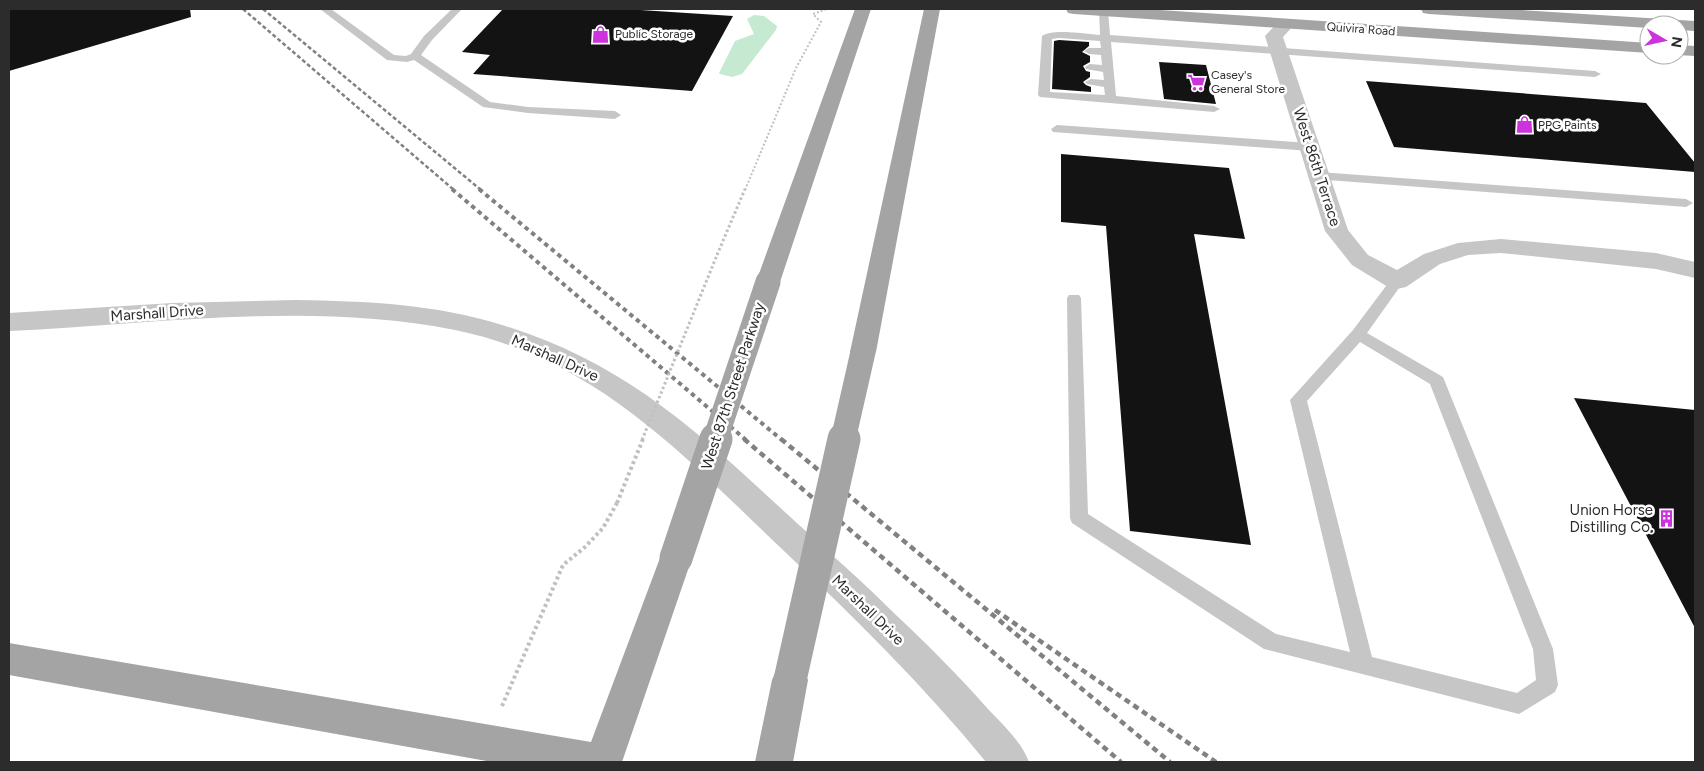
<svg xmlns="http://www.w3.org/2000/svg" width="1704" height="771" viewBox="0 0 1704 771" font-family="Figtree,sans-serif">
<rect width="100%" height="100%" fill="#fff"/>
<path fill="#c6e9d2" d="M754,15L764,16L777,26L776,30L742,74L732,77L720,74L719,73L735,41L754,34L747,19Z"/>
<path fill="#131313" d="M9,9H190L191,17L9,71Z
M503,9H625L733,16L692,91L473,74L490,55L462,52Z
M1059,40L1089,42V46L1082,52L1090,56V62L1083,66L1086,71L1090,72V77L1083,82L1086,85L1091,87V92L1052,89L1054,41Z
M1159,62L1206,65L1216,104L1164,99Z
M1366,81L1646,103L1695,163V172L1394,147Z
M1061,154L1229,168L1245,239L1194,234L1251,545L1130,531L1106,226L1061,222Z
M1574,398L1695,410V628Z"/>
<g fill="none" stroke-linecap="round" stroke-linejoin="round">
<path stroke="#c0c0c0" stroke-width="2" stroke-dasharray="2 2" stroke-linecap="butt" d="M745,190L796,68L821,22L813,14L827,9"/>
<path stroke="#c0c0c0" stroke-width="3" stroke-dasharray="2.5 2.5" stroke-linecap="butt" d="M717,255L745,189"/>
<path stroke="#c0c0c0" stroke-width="4" stroke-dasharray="3 3" stroke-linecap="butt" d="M502,706L563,565L585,547L603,528L617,503"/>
<path fill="#c6c6c6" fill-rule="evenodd" d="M320,9H331L394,55L406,56L411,54L424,36L452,9H462L432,40L421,55L490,102L528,107L615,111L621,115L615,119L528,113L483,107L414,60L407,62L387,60Z
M1099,9H1107L1108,11L1110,35L1595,71L1601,74L1595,77L1111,42L1116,96L1214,106L1220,109L1214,112L1040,97L1038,95L1042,36C1052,28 1086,34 1100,35ZM1059,38L1100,41L1101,48H1089L1084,51L1089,54L1101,55L1102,65L1090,64L1085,67L1086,69L1103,72L1104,80L1091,79L1085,82L1087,84L1104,87L1105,95L1050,92L1052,39Z
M1057,125L1310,143L1316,147L1310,151L1053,132L1051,129Z
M1319,172L1686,199L1693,203L1686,207L1314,179L1313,176L1314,173Z
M1397,276L1402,278L1404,281L1367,333L1443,377L1553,649L1558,685L1555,692L1519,714L1264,649L1072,523L1070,518L1067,298L1069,295H1079L1081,298L1088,514L1276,634L1350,652L1290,400L1353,330L1392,278ZM1360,342L1430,384L1533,649L1536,680L1517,693L1372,657L1307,401Z"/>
<path fill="#c6c6c6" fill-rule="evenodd" d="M1286,19L1292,20L1295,24L1283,37L1348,230L1368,255L1397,270L1424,254L1458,243L1501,239L1656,253L1695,262V278L1656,269L1501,253L1468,255L1440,264L1406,287L1397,289L1388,287L1352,265L1325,231L1265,36L1280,20Z"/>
<path fill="#c6c6c6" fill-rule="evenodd" d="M296,300C365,301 436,304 502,325C623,362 696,430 786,513C823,547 861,580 896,615C928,645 959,676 988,709C1003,725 1021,741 1029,762H986C924,686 855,618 784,551C684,456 597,359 455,330C309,301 156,324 9,331V313L173,303Z"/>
<path fill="#a4a4a4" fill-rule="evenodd" d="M855,9H871L780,282L777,288L768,290L759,288L756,282Z
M924,9H940L876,352L872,359L863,361L854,359L850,352Z
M1066,9H1145L1649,43V53L1074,14L1068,13Z
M1421,9H1505L1695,21V31L1679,30V25H1649V28L1429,14L1423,13Z
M1679,45L1695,46V56L1677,55H1679Z
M676,544L687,548L692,558L622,762H492L9,675V643L591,742L660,558L665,548Z
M790,663L803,668L808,680L793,762H755L772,680L777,668Z"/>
<path stroke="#818181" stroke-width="2.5" stroke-dasharray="4 2.5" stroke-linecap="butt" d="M243,9L454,190
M263,9L481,190"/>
<path stroke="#818181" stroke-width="4" stroke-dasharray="4.5 4" stroke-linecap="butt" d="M452,189L746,440
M479,189L782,440"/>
<path stroke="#818181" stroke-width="4.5" stroke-dasharray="6 4.5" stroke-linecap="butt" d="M744,439L1121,762
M781,439L1170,762
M995,610L1216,762"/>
<path stroke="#c0c0c0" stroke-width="3" stroke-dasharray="2.5 2.5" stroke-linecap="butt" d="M642,440L717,255"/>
<path stroke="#c0c0c0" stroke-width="4" stroke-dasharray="3 3" stroke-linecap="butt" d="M617,503L643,439"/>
<path stroke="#a4a4a4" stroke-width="25" d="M715,440L768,282
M843,440L863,352"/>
<path stroke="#a4a4a4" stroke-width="33" d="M676,558L716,439
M790,680L844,439"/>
</g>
<defs>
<symbol id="shop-bare" viewBox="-9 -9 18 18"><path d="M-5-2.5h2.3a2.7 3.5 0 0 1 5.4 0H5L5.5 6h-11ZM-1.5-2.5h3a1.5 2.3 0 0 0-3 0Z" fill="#c3d" stroke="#fff" stroke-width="2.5" paint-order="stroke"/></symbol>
<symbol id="supermarket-bare" viewBox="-9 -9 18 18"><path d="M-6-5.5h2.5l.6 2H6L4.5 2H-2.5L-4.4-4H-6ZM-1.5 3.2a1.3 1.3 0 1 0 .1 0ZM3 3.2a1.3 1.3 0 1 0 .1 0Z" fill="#c3d" stroke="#fff" stroke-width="2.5" paint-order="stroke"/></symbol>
<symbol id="building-bare" viewBox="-9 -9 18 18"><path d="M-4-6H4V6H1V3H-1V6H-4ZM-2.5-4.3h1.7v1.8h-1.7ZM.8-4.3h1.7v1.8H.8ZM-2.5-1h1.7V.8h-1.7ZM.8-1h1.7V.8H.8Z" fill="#c3d" stroke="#fff" stroke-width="2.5" paint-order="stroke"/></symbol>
</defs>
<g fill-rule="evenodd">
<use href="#shop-bare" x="588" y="22" width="25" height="25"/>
<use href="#supermarket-bare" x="1184" y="70" width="25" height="25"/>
<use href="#shop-bare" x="1512" y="112" width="25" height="25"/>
<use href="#building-bare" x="1654" y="506" width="25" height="25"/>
</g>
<g text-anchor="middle" stroke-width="5" stroke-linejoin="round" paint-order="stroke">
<g font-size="12" fill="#2c2c2c" stroke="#fff">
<text transform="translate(1361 29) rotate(4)" y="4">Quivira Road</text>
</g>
<g font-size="12" fill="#2c2c2c" stroke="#fff" text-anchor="start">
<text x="615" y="38">Public Storage</text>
<text x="1211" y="79">Casey's<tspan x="1211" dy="14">General Store</tspan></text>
<text x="1538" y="129">PPG Paints</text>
</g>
<g font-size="15" fill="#2c2c2c" stroke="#fff">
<text transform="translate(1317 167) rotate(72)" y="5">West 86th Terrace</text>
<text transform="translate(157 313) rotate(-4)" y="5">Marshall Drive</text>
<text transform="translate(555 358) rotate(24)" y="5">Marshall Drive</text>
<text transform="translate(733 386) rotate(-72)" y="5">West 87th Street Parkway</text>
<text transform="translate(868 610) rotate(44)" y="5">Marshall Drive</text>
</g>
<g font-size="15" fill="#2c2c2c" stroke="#fff" text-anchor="end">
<text x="1653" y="515">Union Horse<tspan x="1653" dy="17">Distilling Co.</tspan></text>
</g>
</g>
<rect width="1704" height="771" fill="none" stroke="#2c2c2c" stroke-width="20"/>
<g transform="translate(1664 40) rotate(99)"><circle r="24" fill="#ffffff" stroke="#ababab"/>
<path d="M0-4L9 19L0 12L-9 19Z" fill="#cc33dd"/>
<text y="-8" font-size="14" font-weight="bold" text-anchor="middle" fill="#2c2c2c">N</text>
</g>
</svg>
